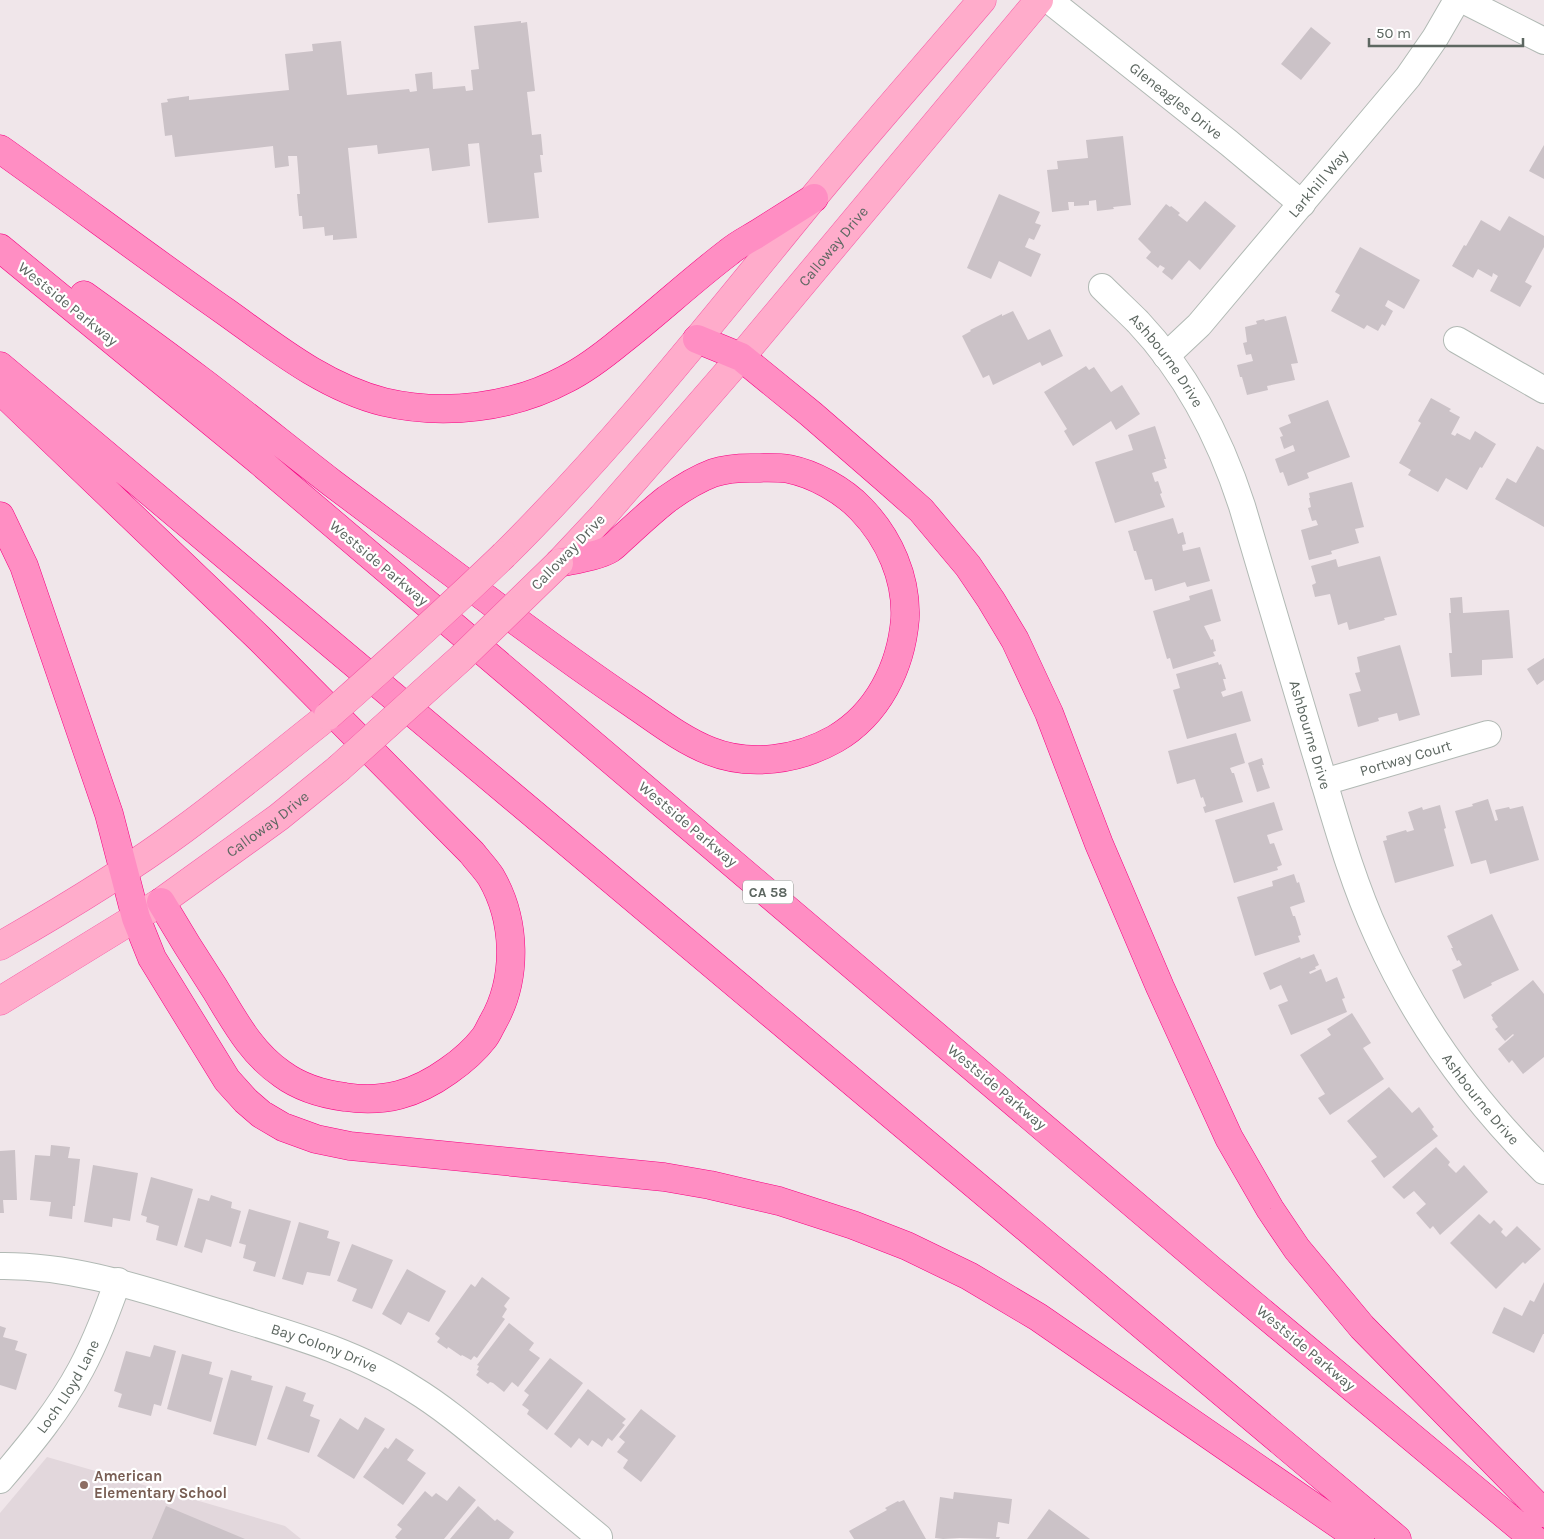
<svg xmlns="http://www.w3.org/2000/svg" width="1544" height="1539" viewBox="0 0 1544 1539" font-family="Karla,sans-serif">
<rect width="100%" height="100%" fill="#f0e6ea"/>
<path fill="#e2d7dc" d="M47,1457L285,1526L301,1539H0V1513Z"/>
<path fill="#cbc2c7" d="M521,21V23L527,22L535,91L527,92L532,135L541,134L543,155H540L542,172L534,173L539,218L488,223L479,143L468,144L470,166L432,171L429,148L378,154L377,145L348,148L357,238L333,240V235L325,236L324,227L303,229L302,216H299L297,194H300L297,156H288L289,166L275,168L273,146L175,157L172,135L165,136L161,103L168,102L167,99L189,96V100L289,90L285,54L313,51L312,44L341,41L347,95L409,89L410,92L417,91L415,74L432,72L433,89L465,86L466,91L473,90L471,70L479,69L474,26Z
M1311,27L1331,43L1301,80L1281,64Z
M1123,136L1131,205L1113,207L1114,209L1097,211L1096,200L1089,201V205L1074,206V202H1068L1069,210L1052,212L1047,170L1058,169L1057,161L1088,158L1086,140Z
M1544,145V179L1529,171Z
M999,194L1040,212L1035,223L1041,225L1034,240L1029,238L1025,247L1041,254L1031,277L999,261L991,279L967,268Z
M1205,201L1236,226L1200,270L1189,260L1172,280L1162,272L1165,268L1160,265L1158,268L1146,258L1151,252L1138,239L1166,204L1170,207L1171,206L1180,213L1178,215L1187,222Z
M1509,216L1544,236V247L1525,282L1532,286L1520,307L1490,291L1498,276L1493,273L1492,277L1478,269L1473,278L1452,266L1464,245L1466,246L1481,220L1500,231Z
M1360,247L1420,280L1404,309L1388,300L1385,306L1393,311L1385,326L1382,324L1378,331L1367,325L1364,329L1331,311L1340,295L1335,292Z
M1013,311L1028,340L1050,329L1063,356L1042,366L1040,362L993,385L989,375L983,378L962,336L971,331L970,330L1002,314V316Z
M1286,316L1298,363L1291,364L1295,380L1267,386L1268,390L1247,395L1242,377H1240L1237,365L1253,361L1251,354L1246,355L1243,343L1247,342L1245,327L1257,324L1256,321L1264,319L1265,321Z
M1086,366L1089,370L1094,367L1111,392L1122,385L1140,414L1116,430L1111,421L1073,446L1064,431L1067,429L1044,392Z
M1431,398L1451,409L1449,411L1460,417L1451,434L1455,436L1457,433L1470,440L1475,431L1496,444L1482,468L1480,467L1467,490L1446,478L1438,492L1408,475L1411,470L1399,463L1421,423L1418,421Z
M1328,400L1350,457L1307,473L1309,478L1288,486L1283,472L1280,473L1275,459L1295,451L1293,445L1284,449L1280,437L1283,436L1279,428L1291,423L1288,415Z
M1155,426L1166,459H1164L1167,468L1152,473L1155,482L1158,481L1162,493L1160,494L1165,507L1115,523L1095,462L1133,450L1128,435Z
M1537,446L1544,450V527L1495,499L1507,478L1516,483Z
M1352,482L1364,527L1355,529L1359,543L1331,551L1332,554L1309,560L1301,530L1318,525L1316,520L1312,521L1308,508L1311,507L1309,498H1310L1309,493Z
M1173,518L1178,534L1183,532L1186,544L1182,545L1183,551L1200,547L1210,581L1187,587L1185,582L1155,591L1152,579L1145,580L1136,551H1134L1128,531Z
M1380,556L1397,615L1384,618L1385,620L1349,630L1347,622L1338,625L1330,594L1315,597L1312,585L1316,583L1311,566L1336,559L1338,567Z
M1212,589L1221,621L1204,626L1211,640L1213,639L1216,651L1213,652L1215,656L1173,669L1170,658L1167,659L1153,611L1190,600L1189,596Z
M1462,597L1463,613L1509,610L1513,658L1482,660V675L1451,677L1449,653H1452L1449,613H1451L1450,598Z
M1400,645L1420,715L1399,721L1397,713L1378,718L1379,721L1358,727L1349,694L1361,691L1355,673L1360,672L1357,657Z
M1544,658V680L1537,685L1527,669Z
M1218,662L1219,665L1221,664L1226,679H1223L1226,690L1221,692L1223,697L1242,691L1251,721L1187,739L1173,690L1180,688L1176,674Z
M1236,733L1245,763L1230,768L1232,773H1234L1243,802L1205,813L1203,807L1206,806L1203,797L1201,798L1195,779L1177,784L1168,751Z
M1262,758L1264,765H1262L1270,788L1257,792L1248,763Z
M1488,799L1495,821L1498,820L1495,810L1509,807L1510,809L1523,806L1539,860L1490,874L1486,860L1471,864L1455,811L1473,806L1472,804Z
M1274,802L1283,830L1267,835L1270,844L1274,843L1282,865L1277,867L1278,870L1234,883L1215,820Z
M1440,805L1446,828L1444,829L1454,866L1395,883L1383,841L1387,840L1386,836L1406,830L1407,832L1414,830L1408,812L1422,807L1423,810Z
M1294,874L1297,883L1299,882L1305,902L1290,907L1293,916H1295L1301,935L1298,936L1300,942L1255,956L1237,897L1273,886L1272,881Z
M1492,914L1519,970L1491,983L1492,985L1464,999L1452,970L1462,965L1459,960L1457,961L1451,948H1453L1447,936Z
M1314,954L1319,965L1315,967L1316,969L1309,972L1310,974L1321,969L1326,982L1337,977L1345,998L1342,999L1347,1012L1291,1035L1278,1005L1288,1001L1281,985L1270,990L1263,973L1300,957L1301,959Z
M1533,980L1544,994V1057L1523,1074L1512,1060L1509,1063L1498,1049L1514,1035L1513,1034L1505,1041L1495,1029L1498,1027L1492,1019L1493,1018L1491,1015Z
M1352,1013L1371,1043L1363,1048L1384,1079L1330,1115L1318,1098L1325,1094L1300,1055L1331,1035L1327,1029Z
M1389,1087L1412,1113L1419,1107L1434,1127L1432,1129L1438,1136L1384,1178L1371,1161L1377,1157L1347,1121Z
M51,1145L70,1147L68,1158L80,1159L75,1206H73L72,1219L49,1216L51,1202L30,1200L35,1155L50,1156Z
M1436,1147L1450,1162L1448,1165L1456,1173L1464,1165L1488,1192L1440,1235L1433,1226L1430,1229L1416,1213L1426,1204L1414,1191L1404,1199L1392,1187Z
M15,1150L17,1200H3L4,1213H0V1151Z
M93,1165L138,1173L130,1221L113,1218L112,1227L84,1222Z
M151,1177L193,1189L177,1246L156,1240L159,1226L146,1222L147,1217L141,1215Z
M211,1195L232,1202L231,1208L241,1211L231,1247L206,1239L202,1253L184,1247L198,1198L209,1201Z
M249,1209L291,1221L275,1277L253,1271L256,1262L243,1258L246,1245L239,1243Z
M1479,1214L1490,1224L1494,1220L1503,1229L1501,1232L1506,1237L1517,1226L1541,1249L1525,1264L1523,1262L1496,1289L1450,1243Z
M299,1222L329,1231L327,1238L340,1242L330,1276L307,1272L303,1285L282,1279Z
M352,1244L393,1260L372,1309L352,1301L357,1289L337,1281Z
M407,1269L446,1291L429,1322L408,1312L401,1325L382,1314Z
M482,1277L510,1298L504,1306L507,1309L502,1317L505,1319L477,1358L474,1356L471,1360L462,1355L461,1356L448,1347L447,1349L437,1342L440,1338L435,1334L471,1284L475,1287Z
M1544,1282V1334H1543L1534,1353L1492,1333L1504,1307L1522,1316L1530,1300L1534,1302Z
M509,1323L534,1343L529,1350L540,1358L518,1387L512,1382L504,1392L493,1383L490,1382L488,1384L476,1375L479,1371L477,1370L479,1366L477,1365Z
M0,1326L6,1328L3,1337L18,1341L15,1350L27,1354L16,1390L0,1385Z
M154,1345L176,1351L161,1406L154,1404L151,1416L118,1407L122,1394L114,1391L126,1351L150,1357Z
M182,1354L212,1362L209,1374L223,1378L211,1422L167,1409Z
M550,1358L583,1383L547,1430L527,1414L529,1410L522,1405L529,1395L524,1391Z
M231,1370L252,1376L251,1380L273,1386L256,1446L213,1434Z
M286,1386L306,1393L303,1401L314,1405L310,1416L320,1420L309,1453L267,1439Z
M588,1389L626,1419L622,1423L625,1425L612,1441L608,1438L602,1447L592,1440L588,1446L579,1438L571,1448L554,1434Z
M641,1409L676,1436L641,1482L623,1468L628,1460L617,1452L625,1442L619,1437Z
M365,1417L385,1429L354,1479L317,1456L340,1418L358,1430Z
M396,1438L414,1450L407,1460L426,1473L403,1505L363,1477L385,1447L388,1449Z
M459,1486L476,1500L444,1539H397L395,1537L402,1529L397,1525L425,1491L432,1497L436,1493L447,1501Z
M954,1492L1012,1499L1009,1524L998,1522L996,1537H1000L999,1539L960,1538L943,1539L935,1538L940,1497L953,1499Z
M904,1500L926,1539H854L849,1531L887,1510L885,1508L898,1501L899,1502Z
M166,1506L245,1539H152Z
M478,1506L495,1521L497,1519L514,1532L509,1539H450Z
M1049,1509L1090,1539H1027Z"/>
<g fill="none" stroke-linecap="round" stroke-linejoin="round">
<defs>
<g id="minor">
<path id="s1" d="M1049,0L1229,143L1302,204"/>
<path d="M1463,0L1544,41"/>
<path id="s2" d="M1102,287C1114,299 1126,310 1138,322C1187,374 1220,438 1242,506C1267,588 1291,670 1315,752C1334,814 1350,876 1377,935C1417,1024 1475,1103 1544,1171"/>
<path d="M1457,340L1544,390"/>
<path id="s3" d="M1166,356L1199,325L1408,77L1435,38L1457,0"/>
<path id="s4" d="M1324,782L1488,734"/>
<path id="s5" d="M0,1266C76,1265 148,1291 221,1313C286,1333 355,1351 413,1389C444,1408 472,1432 500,1455C533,1482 566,1510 599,1537"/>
<path id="s6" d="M0,1480C30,1445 59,1410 81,1369C96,1341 107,1311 118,1281"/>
</g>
<g id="major">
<path d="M504,555C616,444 713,320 813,198C868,131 926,66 982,0"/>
<path id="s7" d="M559,563L602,517L741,357L1039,0"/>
<path d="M0,946C63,910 126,872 184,829C233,793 280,754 328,716"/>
<path id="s8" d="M0,1001L161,902L279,817L338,769"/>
</g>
<path id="highway" d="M0,149C76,203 150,259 226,312C275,347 324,387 384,402C444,416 512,408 566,379C586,369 604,355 621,341C658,312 692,280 729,252C737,245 747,240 757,234C776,222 795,210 814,198
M0,248L258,460L1209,1268L1534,1539
M84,295C123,323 162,351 200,380C245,414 288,449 332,483C389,526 446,568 503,611C546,643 589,674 633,704C658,721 682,740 710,751C750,767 798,760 835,739C878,714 901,667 905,619C907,578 889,538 861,509C843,490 814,474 789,469C777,467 763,468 751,468C739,468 725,469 713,473C697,479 681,489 667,499C653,510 640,522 627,534C621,539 616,545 610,549C599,556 572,560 559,563
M697,339L741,357L811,414L887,480L921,510L968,566L991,600L1015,640L1049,713L1099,844L1160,987L1229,1138L1270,1209L1297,1249L1362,1327L1544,1513
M0,366L1397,1539
M0,390L260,639L472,853C478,861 486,869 491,877C516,920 518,978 493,1022C490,1027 488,1033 484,1038C474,1051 461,1062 448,1071C416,1094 384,1103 345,1097C322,1094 301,1088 282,1074C251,1053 234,1020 215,989C196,960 178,931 161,902
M0,516L24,566L109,814L136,918L152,958L227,1080L246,1101L261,1114L283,1127L316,1139L350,1146L664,1177L710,1185L779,1201L853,1225L907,1246L969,1276L1038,1317L1360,1539"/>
</defs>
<use href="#minor" stroke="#b1b9b4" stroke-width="28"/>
<use href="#major" stroke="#f659a6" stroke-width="29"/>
<use href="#highway" stroke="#f60081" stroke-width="29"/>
<use href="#minor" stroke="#fff" stroke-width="26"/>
<use href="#major" stroke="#ffaccb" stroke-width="28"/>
<use href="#highway" stroke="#ff8ec3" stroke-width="28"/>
<defs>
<path id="major-bridge" d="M328,716C388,663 447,610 504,555
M338,769L461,658L559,563"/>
</defs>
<use href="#major-bridge" stroke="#f659a6" stroke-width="29" stroke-linecap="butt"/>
<use href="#major-bridge" stroke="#ffaccb" stroke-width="28"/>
</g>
<circle fill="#8d6e63" stroke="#fff" stroke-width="2" cx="84" cy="1485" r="5"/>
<g text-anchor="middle" stroke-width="4.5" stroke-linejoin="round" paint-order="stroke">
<rect fill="#fff" stroke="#8e9590" stroke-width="1" x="743" y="880.5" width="50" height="23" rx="4"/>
<g font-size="14" font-weight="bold" fill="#5d6761">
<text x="768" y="897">CA 58</text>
</g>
<g font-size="15" fill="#5d6761" stroke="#fff">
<text dy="5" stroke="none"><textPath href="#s1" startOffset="162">Gleneagles Drive</textPath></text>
<text dy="5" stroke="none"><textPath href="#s3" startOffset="230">Larkhill Way</textPath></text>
<text dy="5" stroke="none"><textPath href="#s7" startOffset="419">Calloway Drive</textPath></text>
<text transform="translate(68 304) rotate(39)" y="5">Westside Parkway</text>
<text dy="5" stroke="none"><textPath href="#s2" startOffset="98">Ashbourne Drive</textPath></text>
<text transform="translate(568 552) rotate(-46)" y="5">Calloway Drive</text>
<text transform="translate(379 563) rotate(40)" y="5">Westside Parkway</text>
<text dy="5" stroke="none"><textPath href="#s2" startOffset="502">Ashbourne Drive</textPath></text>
<text dy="5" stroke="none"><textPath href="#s4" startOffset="85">Portway Court</textPath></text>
<text dy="5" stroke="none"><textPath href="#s8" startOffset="321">Calloway Drive</textPath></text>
<text transform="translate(688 824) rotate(40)" y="5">Westside Parkway</text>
<text transform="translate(997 1087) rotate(40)" y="5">Westside Parkway</text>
<text dy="5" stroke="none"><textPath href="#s2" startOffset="908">Ashbourne Drive</textPath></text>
<text transform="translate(1306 1348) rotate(40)" y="5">Westside Parkway</text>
<text dy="5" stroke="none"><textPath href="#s5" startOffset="336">Bay Colony Drive</textPath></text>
<text dy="5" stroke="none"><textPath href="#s6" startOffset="116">Loch Lloyd Lane</textPath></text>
</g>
<g font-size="15" font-weight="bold" fill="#785e54" stroke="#fff" text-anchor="start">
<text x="94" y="1481">American<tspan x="94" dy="17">Elementary School</tspan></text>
</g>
</g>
<path d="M1369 38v8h154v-8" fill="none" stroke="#5d6761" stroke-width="2.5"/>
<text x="1376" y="38" font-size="15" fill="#5d6761" stroke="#ffffff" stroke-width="4" paint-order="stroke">50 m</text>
</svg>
